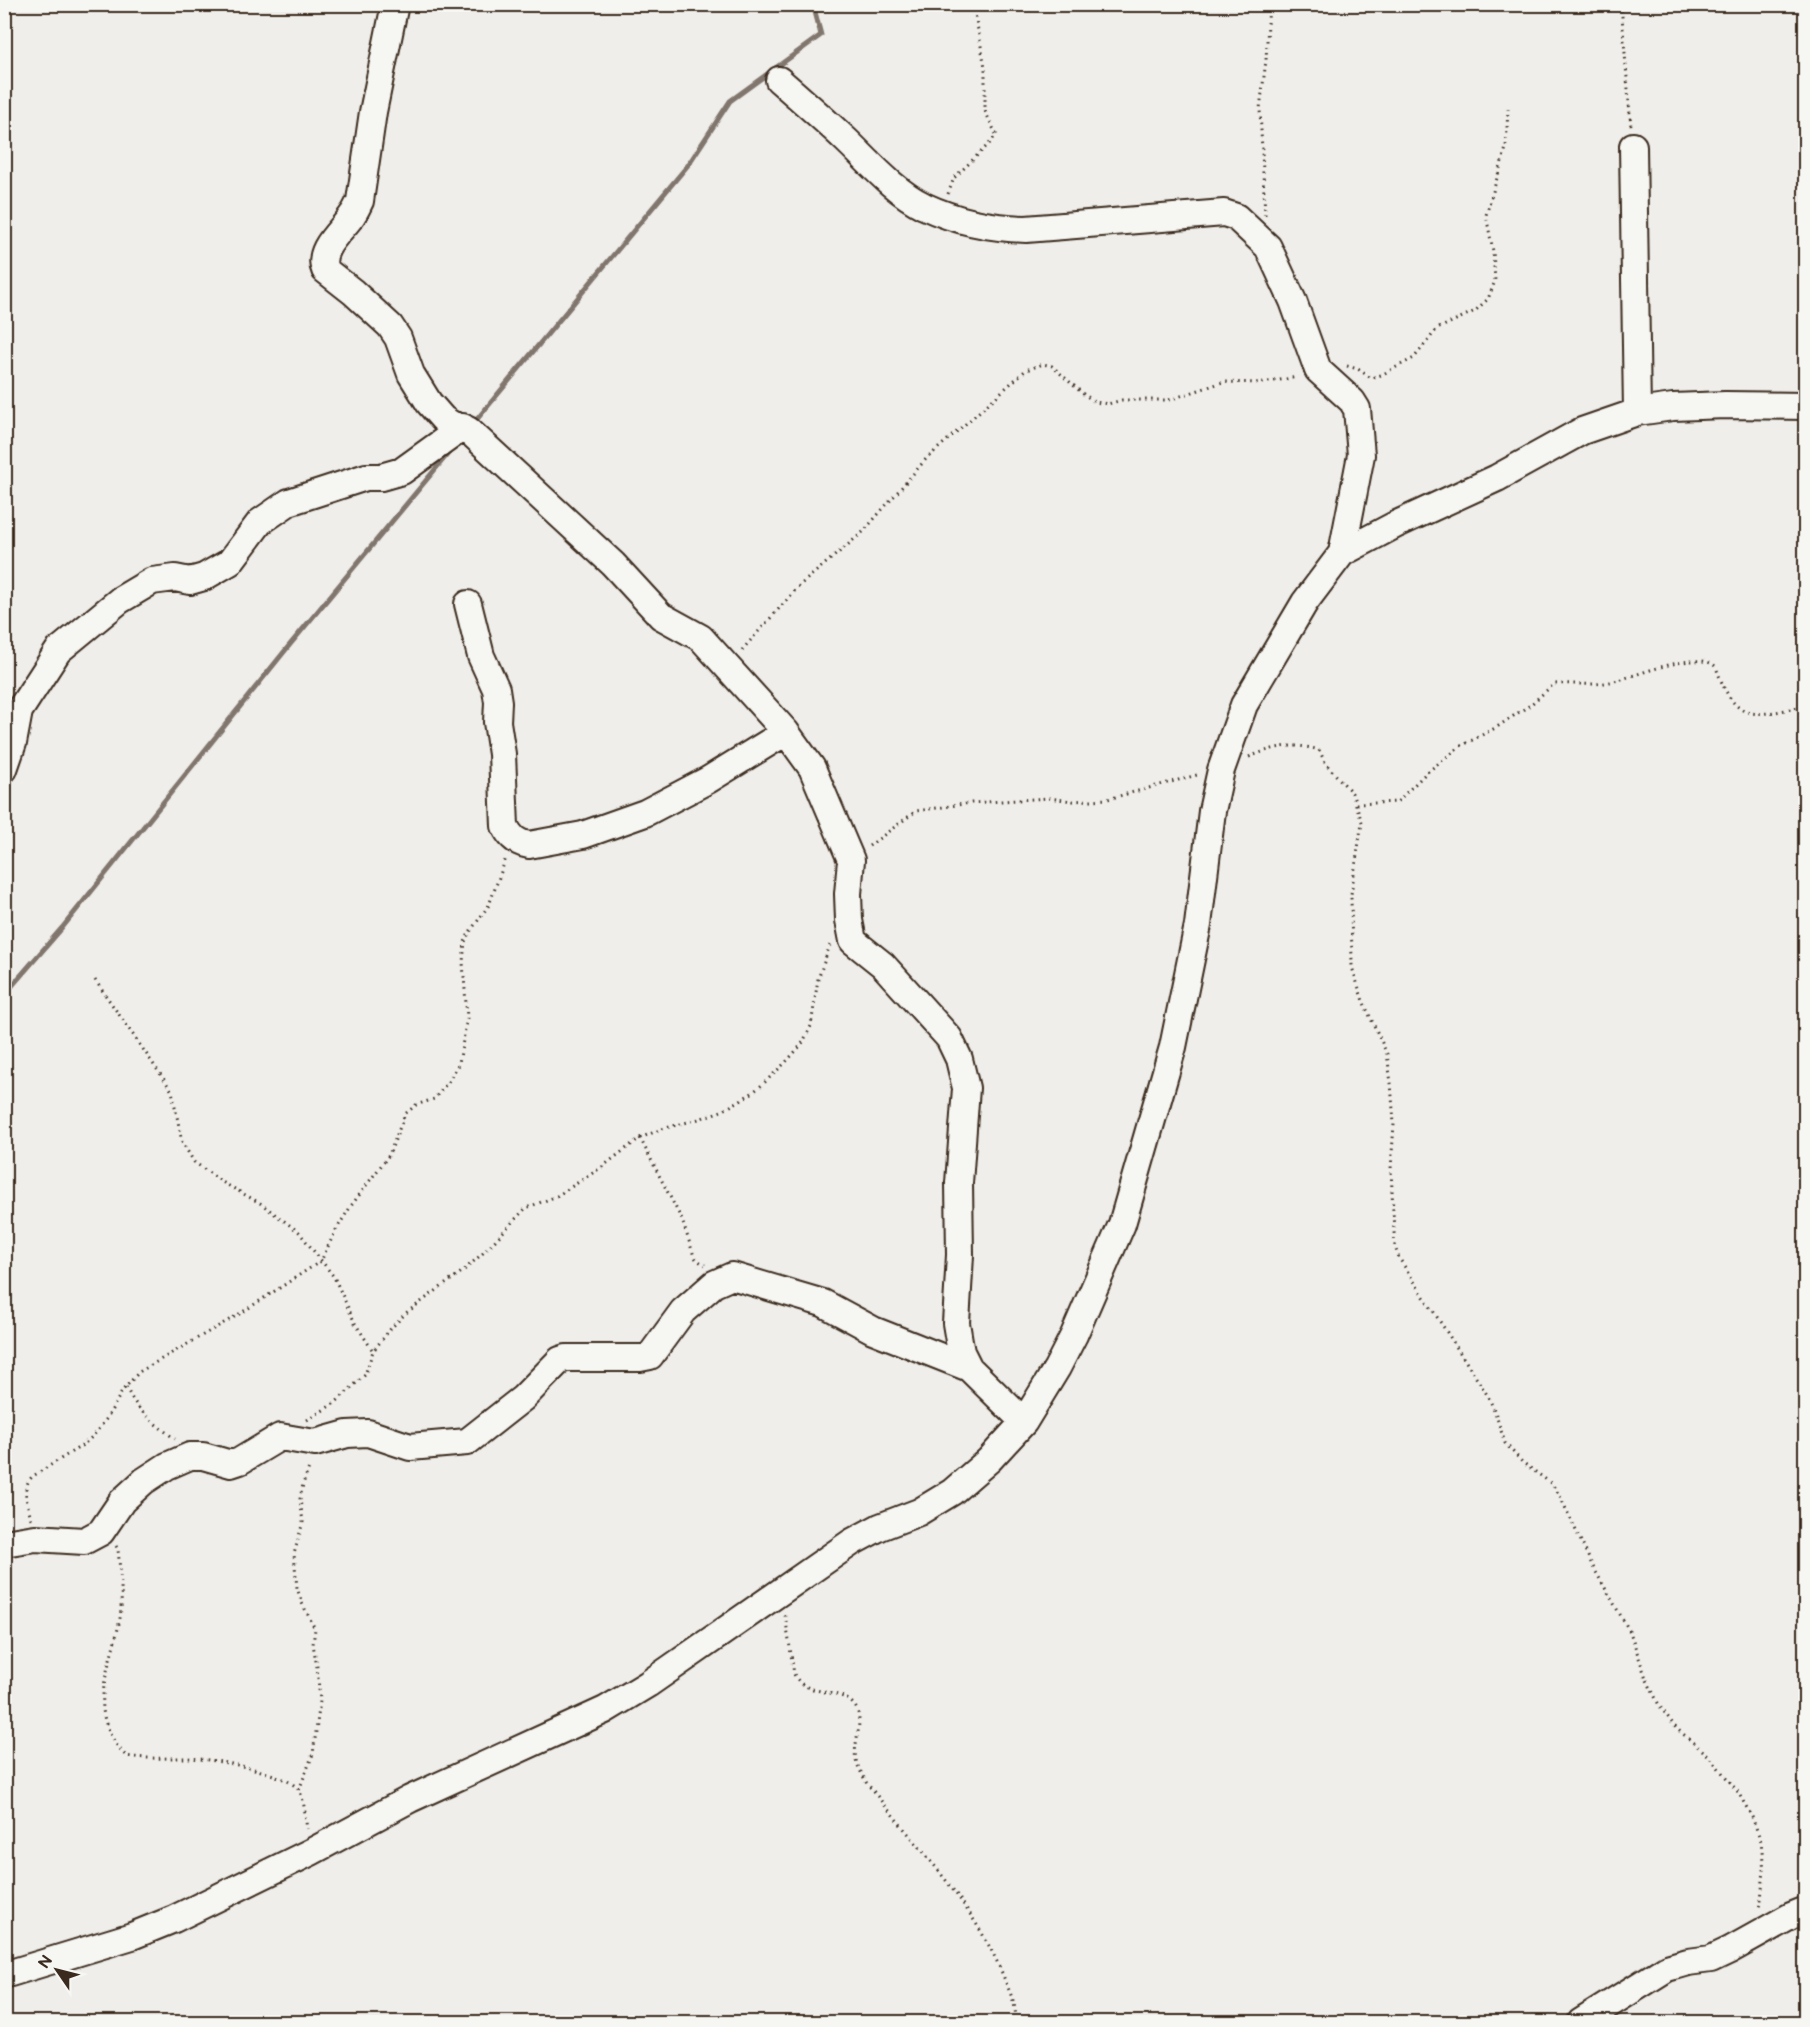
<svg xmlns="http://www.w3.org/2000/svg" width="1810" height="2027" viewBox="0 0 1810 2027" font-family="'Balsamiq Sans',sans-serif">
<rect width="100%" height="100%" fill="#efeeea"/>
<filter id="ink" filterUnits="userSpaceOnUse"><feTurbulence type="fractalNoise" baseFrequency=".0167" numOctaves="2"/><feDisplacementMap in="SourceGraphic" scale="12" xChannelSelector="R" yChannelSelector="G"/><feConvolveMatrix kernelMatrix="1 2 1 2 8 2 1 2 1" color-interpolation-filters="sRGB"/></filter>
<g filter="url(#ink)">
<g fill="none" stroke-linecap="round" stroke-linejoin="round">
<path stroke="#81766d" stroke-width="5" d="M473,424L688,165L730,101L821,35L813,4
M4,995L62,928L288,647L452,449"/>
<defs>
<path id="minor" d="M395,4L373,112L360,201C358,205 356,210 353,214C343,230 316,249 325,270L353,292L390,326L398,338L411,374L429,403L443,419L451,424L468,430L613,564L661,616L701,638L786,732L812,768L851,860L848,894L849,920L853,941L883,965L949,1038L959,1059L966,1088L959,1183L960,1255L956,1323L959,1341L961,1352L969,1368L1024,1422
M779,80C802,100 825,120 847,141C871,164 894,191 924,206C956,221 991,228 1026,229L1224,213L1236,217L1268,247L1293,301L1318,370L1352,401L1357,409L1361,455L1342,553
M1633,146L1637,412
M468,604L481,656L496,689L498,702L497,722L502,754L505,826C510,837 517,843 529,845L583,835L645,813L708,780L786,732
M4,769L13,743L19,711L58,651L120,600L152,581L175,578L190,581L204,577L230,562L260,522L289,502L366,477H381L402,471L463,427
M4,1543L35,1538L84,1541L101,1532L122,1501L144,1481L167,1466L190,1456H203L231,1464L240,1461L280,1437L315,1443L347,1434L368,1433L410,1447L467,1442L523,1398L560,1360L566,1358H640L650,1356L683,1311L714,1284L732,1276L823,1303L873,1330L969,1368
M4,1975L132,1936L174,1919L311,1852L410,1799L605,1710L648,1684L852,1542L880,1527L919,1512L952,1492L989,1460L1024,1422L1057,1368L1074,1335L1122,1224L1173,1047L1198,925L1212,811L1221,770L1244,705L1305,602L1342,553L1397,524L1497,478L1582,431L1637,412L1673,407L1725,405L1806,406
M1581,2022L1667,1968L1688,1962L1711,1959L1730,1950L1791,1916L1806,1910"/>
</defs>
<use href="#minor" stroke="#3b2a1e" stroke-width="30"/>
<path stroke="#3b2a1e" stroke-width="3" stroke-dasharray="1.5 4.5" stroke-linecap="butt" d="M1621,4L1631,127
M948,194L954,178L992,141L996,134L985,111V67L973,4
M1265,215L1260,109L1266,60L1269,4
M1347,366L1358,369L1371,378L1381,375L1414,358L1437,329L1475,311L1488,299L1495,281L1493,251L1486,215L1506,148L1508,109
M742,650L800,585L863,532L926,459L1026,370L1043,364L1052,366L1082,393L1095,402L1108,404L1122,400H1169L1223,382L1263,383L1297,377
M1249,757C1274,747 1293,742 1319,750L1326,764L1352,793L1362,822L1351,894L1352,967L1363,1001L1387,1054L1391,1083L1394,1124L1391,1169L1394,1232L1395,1247L1399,1258L1488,1396L1495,1412L1505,1443L1522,1462L1552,1484L1560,1496L1592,1565L1630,1632L1646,1678L1659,1705L1676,1728L1708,1755L1738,1792L1752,1817L1761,1841L1764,1870L1760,1909
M1356,804L1397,802L1426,773L1461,746L1497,727L1530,705L1554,684C1573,683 1591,686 1610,682C1632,678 1699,648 1716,667C1736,726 1753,716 1806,706
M869,846L916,811L971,803L1049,798L1073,801L1108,799L1197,775
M95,980L172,1091L182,1142L194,1162L222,1182L260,1203L299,1232L334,1277L355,1323L373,1351
M640,1138L682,1220L694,1256L697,1260L705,1265
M126,1387C138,1413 153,1422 175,1439
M307,1420L335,1403L365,1375L373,1351L392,1327L406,1313L463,1271L483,1253L526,1208L557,1196L602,1167L640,1138L662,1129L699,1119L724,1110L752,1093L763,1084L786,1062L802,1044L811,1026L818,979L830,945
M31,1519C28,1503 20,1488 33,1476L83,1445L94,1435L107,1418L123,1390L139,1372L241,1313L321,1261L336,1230L351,1206L389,1155L405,1114L416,1105L434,1099L448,1082L459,1063L467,1018L463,962L465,942L469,933L489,905L506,858
M116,1546L118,1549C120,1571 123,1596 120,1618C111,1670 83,1711 126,1756C146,1759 162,1758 182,1758C205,1757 284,1771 298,1789C305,1798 305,1818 307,1829
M785,1615L794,1674C805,1698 838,1686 854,1705C866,1719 852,1744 856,1760C858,1768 863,1775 866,1782C916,1846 977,1906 1006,1983C1012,1997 1017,2007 1015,2022
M299,1790L313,1754L320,1701L317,1667L313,1644L315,1629L302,1603L297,1588L294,1554L303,1522L300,1499L303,1484L310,1465"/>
<use href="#minor" stroke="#f6f6f2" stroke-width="26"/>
</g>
</g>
<rect width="1810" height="2027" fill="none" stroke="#f6f6f2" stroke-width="24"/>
<rect x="12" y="12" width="1786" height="2003" fill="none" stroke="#3b2a1e" stroke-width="2" filter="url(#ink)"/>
<g transform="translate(57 1970) rotate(305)" stroke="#f6f6f2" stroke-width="4.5" paint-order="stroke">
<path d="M0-4.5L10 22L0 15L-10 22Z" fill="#3b2a1e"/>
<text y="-9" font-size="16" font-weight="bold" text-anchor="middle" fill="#3b2a1e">N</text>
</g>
</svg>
